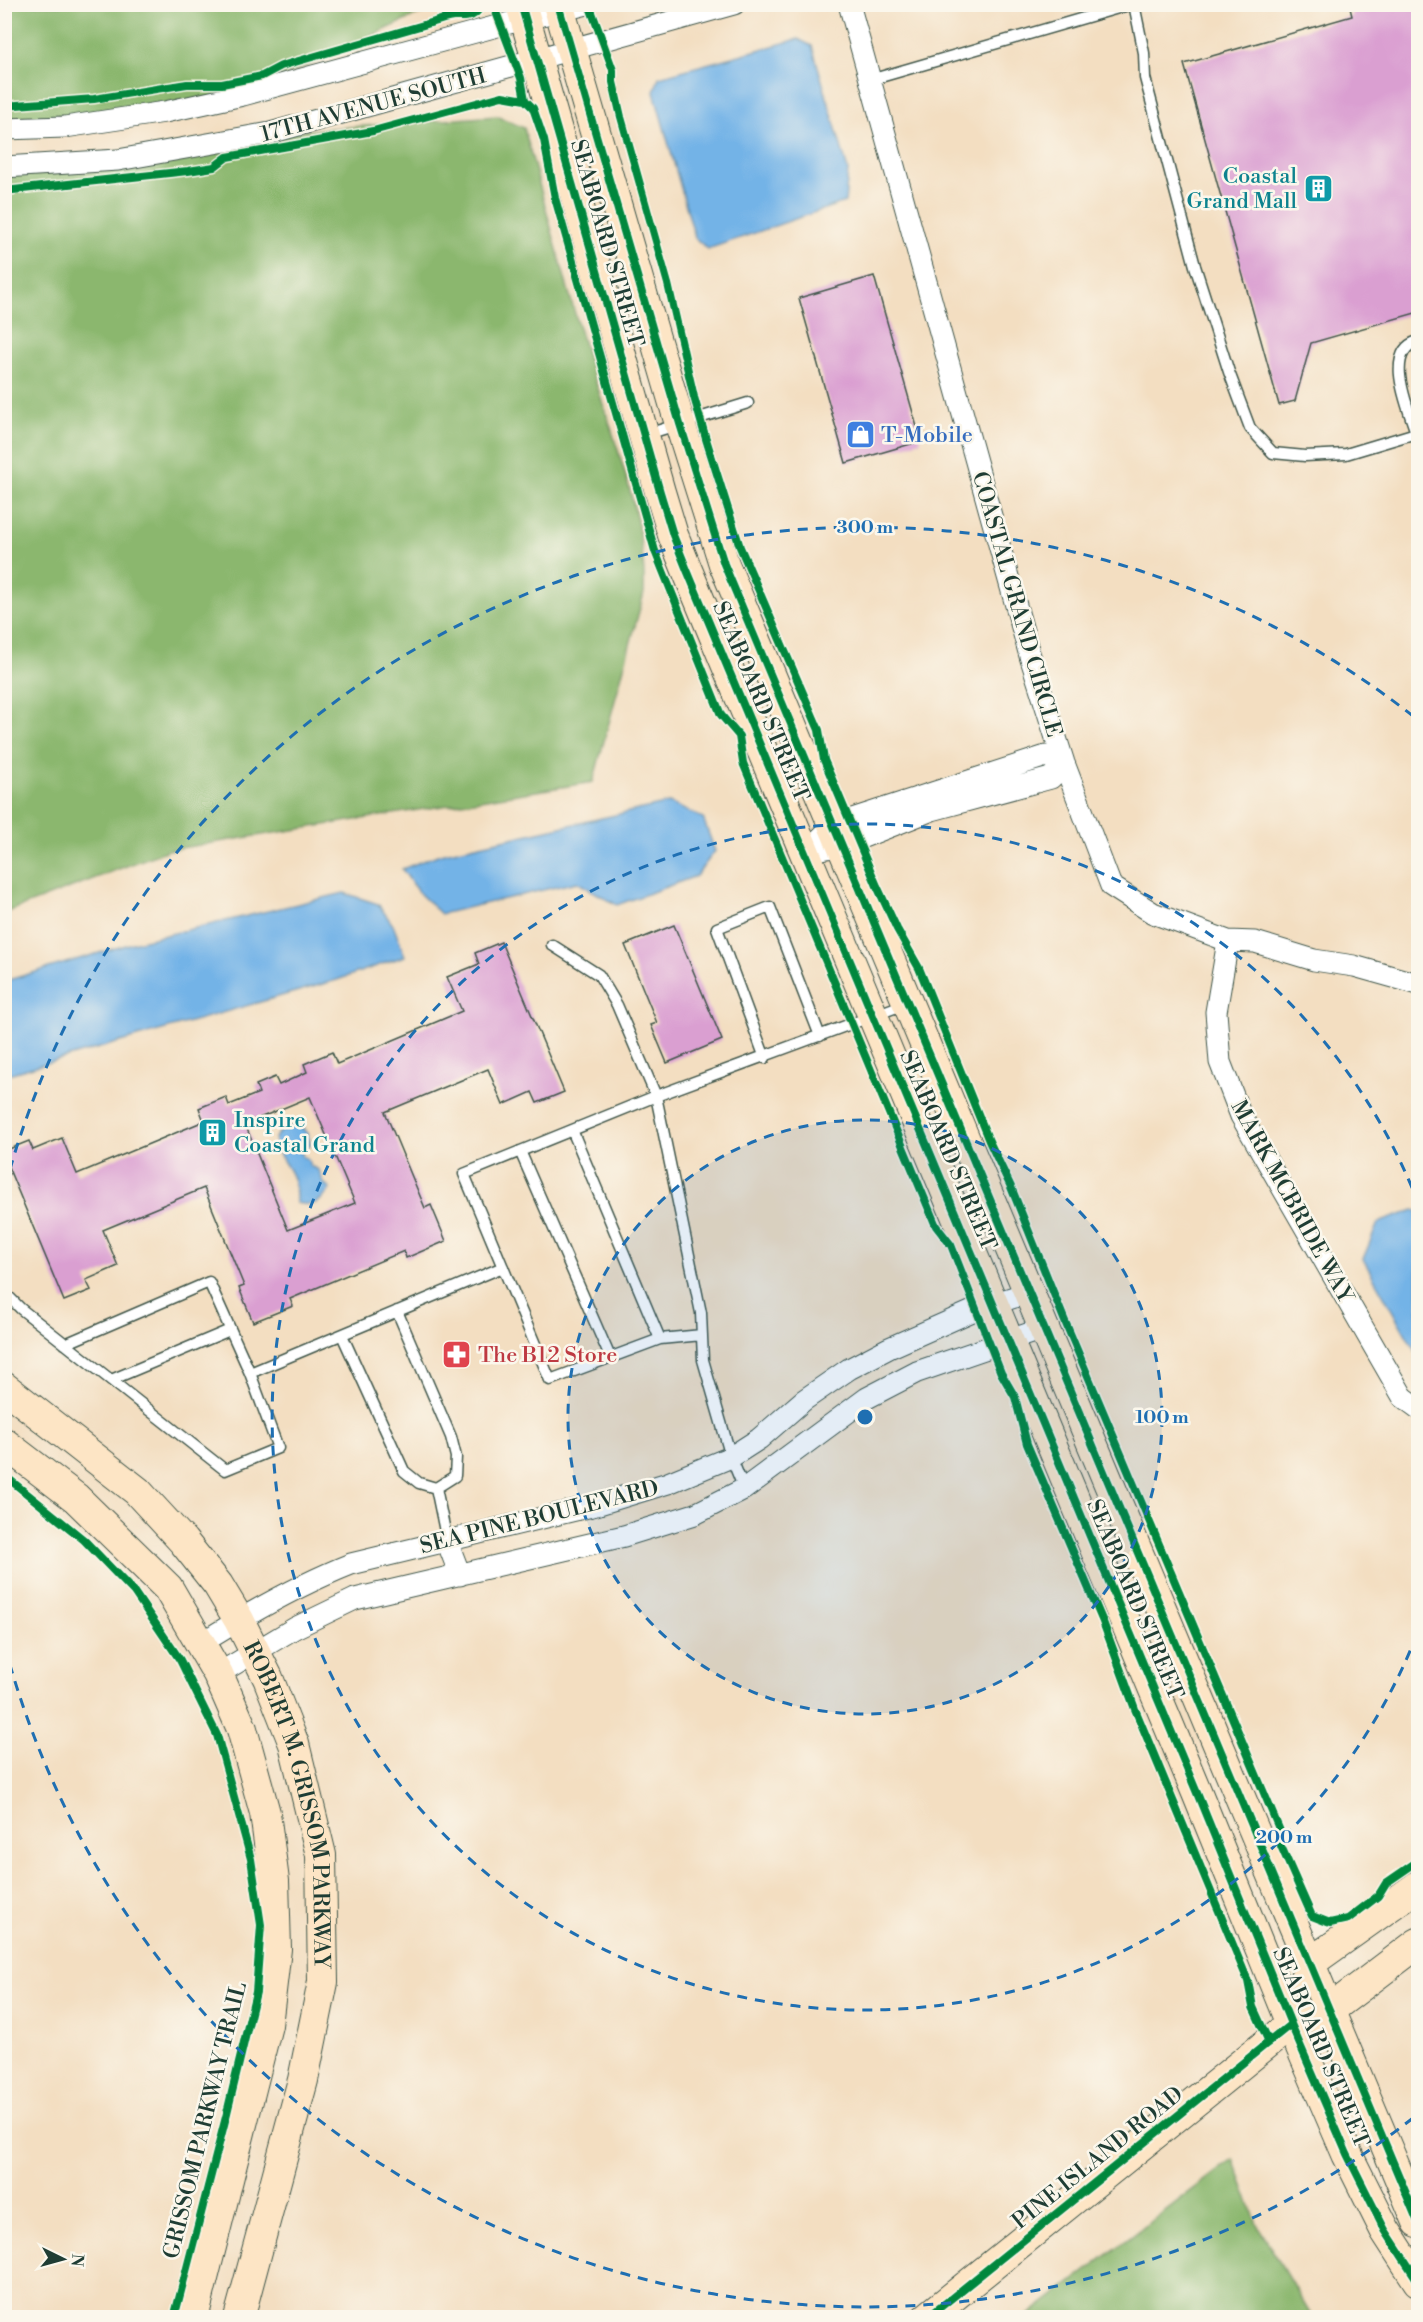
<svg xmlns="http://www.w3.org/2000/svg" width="1423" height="2322" viewBox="0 0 1423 2322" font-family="'Libre Bodoni',serif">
<rect width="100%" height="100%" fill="#fbf7ec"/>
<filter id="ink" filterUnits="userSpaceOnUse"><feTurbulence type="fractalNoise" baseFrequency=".0167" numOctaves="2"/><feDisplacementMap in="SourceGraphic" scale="12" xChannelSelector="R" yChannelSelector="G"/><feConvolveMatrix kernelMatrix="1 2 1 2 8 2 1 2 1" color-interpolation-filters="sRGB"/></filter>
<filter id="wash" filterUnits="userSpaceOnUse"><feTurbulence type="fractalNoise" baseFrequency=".008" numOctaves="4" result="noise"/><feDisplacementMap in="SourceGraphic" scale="24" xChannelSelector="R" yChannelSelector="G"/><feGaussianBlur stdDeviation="1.35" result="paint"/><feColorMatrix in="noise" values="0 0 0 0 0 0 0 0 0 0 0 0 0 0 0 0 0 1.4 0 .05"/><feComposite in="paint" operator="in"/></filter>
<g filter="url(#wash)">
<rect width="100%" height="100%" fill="#f3dec1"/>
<path fill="#8bb76e" stroke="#557a51" stroke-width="1.5" d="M5,5H439L243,95L5,130Z
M497,116L524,128C545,205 565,282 588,358C610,429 647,518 644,593L593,782L168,850L5,913V167L270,133Z
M1233,2159L1258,2226L1312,2317H1026Z"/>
<path fill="#73b3e7" stroke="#49788e" stroke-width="1.5" d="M798,39L812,46L848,170L845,202L708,249L695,238L654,92L659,77Z
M669,803L703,818L715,851L696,876L617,905L577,882L441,914L418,892L402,869L440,854Z
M344,893L378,904L393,925L405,956L337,980L5,1075V981L136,942Z
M291,1125C304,1126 310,1134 310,1146L302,1149V1156L308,1159L310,1166L319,1170L323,1182L330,1189C321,1203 313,1207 296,1203C296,1193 296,1183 291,1174C285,1160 258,1134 291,1128Z
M1414,1210L1418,1211V1356L1363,1259L1378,1223Z"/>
<g id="blocks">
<path fill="#da9fd1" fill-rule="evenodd" d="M1349,4H1419V312L1311,343L1295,401L1279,405L1184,64L1352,16Z
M874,276L921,441L846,463L799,298Z
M674,925L722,1040L667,1063L651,1025L657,1023L625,945Z
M501,942L564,1092L537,1103L532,1092L503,1105L488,1069L385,1112L425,1208L431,1205L446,1241L406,1258L404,1251L290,1299L293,1306L253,1322L239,1288L244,1286L204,1188L103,1230L118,1266L86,1280L91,1290L64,1301L4,1157V1151L29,1141L33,1150L62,1138L77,1174L204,1121L199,1108L226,1097L229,1105L259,1093L256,1085L275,1077L279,1085L307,1072L304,1064L332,1052L337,1064L462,1011L447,977L479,964L475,953ZM310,1097L355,1203L288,1230L245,1124Z"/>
</g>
</g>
<g filter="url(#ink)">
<use href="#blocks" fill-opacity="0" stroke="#3f5549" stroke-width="1.5"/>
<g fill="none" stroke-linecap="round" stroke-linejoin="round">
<defs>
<path id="lane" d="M1134,4L1144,53L1145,78L1195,266L1229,372L1250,428L1273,453L1305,456L1346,454L1416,433L1418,439
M870,80L1132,4
M1416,433C1409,409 1382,352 1418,341
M644,435L748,403
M552,945L599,975L617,1005L656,1096L464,1174L550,1380L660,1339L572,1130
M765,1058L717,928L770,907L820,1036
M520,1151L610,1357
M4,1292L21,1309L225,1470L278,1448L250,1373L503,1267
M397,1311L451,1437L456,1457L455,1476L436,1488
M342,1335L404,1471L419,1483L436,1488
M660,1339L702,1335
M65,1344L209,1282L250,1373
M111,1380L230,1330
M436,1488L447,1541
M744,1489L731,1457L703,1360L701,1313L656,1096L905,1004"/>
<path id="street" d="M849,4L1030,656L1064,763L1111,886L1153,913L1228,941L1255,942L1314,960L1354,966L1418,984
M4,129L65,127L165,112L243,95L501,25L587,4
M4,167L118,160L270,133L734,4
M1046,756L1064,763L1051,778L932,810L843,845L806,852L834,825Z
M1228,941L1216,1012L1220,1062L1241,1116L1403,1397L1418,1408
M447,1541L460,1575
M200,1644C249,1613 298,1585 351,1564L596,1505L668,1483L731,1457L759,1439L804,1400L849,1369L889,1348L977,1309L1030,1292
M218,1674L295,1628L355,1599L624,1536L695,1514L744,1489L867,1398L917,1372L1045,1328"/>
<g id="secondary">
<path d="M521,4L660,492L673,535L687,570L1197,1793L1291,2024L1347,2154L1385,2230L1418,2281"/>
<path d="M558,4L680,424L724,564L1418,2222"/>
<path id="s1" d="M4,1387L137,1491L183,1541L218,1585L239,1620L268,1678L294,1744L321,1855L323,1982L303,2080L239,2318"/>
<path d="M4,1443L76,1498L168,1588L218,1674L242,1729L265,1813L274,1881L276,1949L267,2025L193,2318"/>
<path d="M1304,1981L1310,1963L1418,1886"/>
<path d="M927,2318L1291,2024L1331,2009L1418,1943"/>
</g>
</defs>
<use href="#lane" stroke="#3f5549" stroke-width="13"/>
<use href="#street" stroke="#3f5549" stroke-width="23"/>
<use href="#secondary" stroke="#3f5549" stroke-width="32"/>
<use href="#lane" stroke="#fff" stroke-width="10"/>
<use href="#street" stroke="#fff" stroke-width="21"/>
<use href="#secondary" stroke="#fde5c5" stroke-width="30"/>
<defs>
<path id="cycleway" d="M493,4L521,78L525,100L533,108L544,140L555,198L655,551L721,715L739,736L743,763L936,1226L951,1245L1001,1373L1015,1397L1027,1444L1103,1622L1135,1709L1248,1981L1253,2007L1269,2042
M521,4L660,492L673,535L687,570L1197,1793L1291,2024L1347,2154L1385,2230L1418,2281
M558,4L680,424L724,564L1418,2222
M589,4L613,70V82L621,117L668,284L694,397L706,439L740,547L819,730L824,760L877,886L897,929L919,968L989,1141L1011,1187L1064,1319L1264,1793L1280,1831L1281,1846L1312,1916L1330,1923L1348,1919L1378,1896L1386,1883L1418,1861
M4,106L94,99L187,84H222L262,76L281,66L434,22C440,20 447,18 453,17C469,17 473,19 483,4
M4,191L188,171L214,167L227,157L373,131L502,96L525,100
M4,1475L84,1540L134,1592L180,1660L217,1735L251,1859L261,1925L256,1992L227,2113L174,2318
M927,2318L1291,2024"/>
</defs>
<use href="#cycleway" stroke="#fbf7ec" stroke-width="11"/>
<use href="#cycleway" stroke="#00873e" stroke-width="8"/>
</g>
</g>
<circle cx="865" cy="1417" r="297" fill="#1f6fb2" fill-opacity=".12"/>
<g fill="none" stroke="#1f6fb2" stroke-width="3" stroke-dasharray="10 8">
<circle cx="865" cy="1417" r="297"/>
<path d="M1417 1634A593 593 0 1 1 1417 1200"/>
<path d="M1413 2118A890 890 0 0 1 5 1647M5 1187A890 890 0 0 1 1413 716"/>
</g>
<defs>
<symbol id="building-square" viewBox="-11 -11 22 22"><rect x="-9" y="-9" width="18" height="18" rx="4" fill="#0f9aa8" stroke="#fbf7ec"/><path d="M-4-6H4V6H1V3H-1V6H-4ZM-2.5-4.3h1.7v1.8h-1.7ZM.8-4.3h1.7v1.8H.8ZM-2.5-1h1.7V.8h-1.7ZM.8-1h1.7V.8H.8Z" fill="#fff"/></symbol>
<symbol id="shop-square" viewBox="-11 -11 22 22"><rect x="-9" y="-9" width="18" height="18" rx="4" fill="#3f7fe0" stroke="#fbf7ec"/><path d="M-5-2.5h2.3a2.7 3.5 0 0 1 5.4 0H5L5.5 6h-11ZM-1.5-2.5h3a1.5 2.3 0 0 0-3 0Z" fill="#fff"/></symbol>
<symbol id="pharmacy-square" viewBox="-11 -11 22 22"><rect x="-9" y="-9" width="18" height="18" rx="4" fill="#e0444e" stroke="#fbf7ec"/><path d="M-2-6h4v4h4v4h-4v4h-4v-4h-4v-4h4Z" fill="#fff"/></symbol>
</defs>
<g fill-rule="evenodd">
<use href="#building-square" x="1302" y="172" width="33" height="33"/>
<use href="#shop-square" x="844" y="418" width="33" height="33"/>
<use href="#building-square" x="196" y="1116" width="33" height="33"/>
<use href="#pharmacy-square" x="440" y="1338" width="33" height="33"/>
</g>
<g text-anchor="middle" stroke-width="5" stroke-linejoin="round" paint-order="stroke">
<g font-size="22" fill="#1f3d34" stroke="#fbf7ec">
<text transform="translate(373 104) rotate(-15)" y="8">17TH AVENUE SOUTH</text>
<text transform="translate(608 243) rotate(74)" y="8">SEABOARD STREET</text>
<text transform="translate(1018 604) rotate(74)" y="8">COASTAL GRAND CIRCLE</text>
<text transform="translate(762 701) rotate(67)" y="8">SEABOARD STREET</text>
<text transform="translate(949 1150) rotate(67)" y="8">SEABOARD STREET</text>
<text transform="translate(1293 1201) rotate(61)" y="8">MARK MCBRIDE WAY</text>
<text transform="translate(539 1516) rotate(-14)" y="8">SEA PINE BOULEVARD</text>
<text transform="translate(1136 1599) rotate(67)" y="8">SEABOARD STREET</text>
<text dy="8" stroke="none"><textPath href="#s1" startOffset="528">ROBERT M. GRISSOM PARKWAY</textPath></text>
<text transform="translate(1322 2047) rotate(67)" y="8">SEABOARD STREET</text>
<text transform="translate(204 2120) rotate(-76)" y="8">GRISSOM PARKWAY TRAIL</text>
<text transform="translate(1097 2157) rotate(-39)" y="8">PINE ISLAND ROAD</text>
</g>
<g font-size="22" fill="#0d838f" stroke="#fbf7ec" text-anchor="end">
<text x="1297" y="183">Coastal<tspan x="1297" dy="25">Grand Mall</tspan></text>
<text x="234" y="1127" text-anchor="start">Inspire<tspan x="234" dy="25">Coastal Grand</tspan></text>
</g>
<g font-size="22" fill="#366cbe" stroke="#fbf7ec" text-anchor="start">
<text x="881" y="442">T-Mobile</text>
</g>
<g font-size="22" fill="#be3a42" stroke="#fbf7ec" text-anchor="start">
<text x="478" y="1362">The B12 Store</text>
</g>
</g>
<circle cx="865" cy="1417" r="9" fill="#1f6fb2" stroke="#fbf7ec" stroke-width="3"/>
<g font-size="18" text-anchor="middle" font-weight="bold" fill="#1f6fb2" stroke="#fbf7ec" stroke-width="5" stroke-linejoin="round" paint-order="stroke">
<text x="865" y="533">300 m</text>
<text x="1162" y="1423">100 m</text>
<text x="1284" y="1843">200 m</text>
</g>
<rect width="1423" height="2322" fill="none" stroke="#fbf7ec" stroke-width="24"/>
<g transform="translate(63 2259) rotate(95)" stroke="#fbf7ec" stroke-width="4.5" paint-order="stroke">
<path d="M0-4.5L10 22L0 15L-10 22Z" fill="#1f3d34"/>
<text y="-9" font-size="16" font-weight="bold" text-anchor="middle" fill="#1f3d34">N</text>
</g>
</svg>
